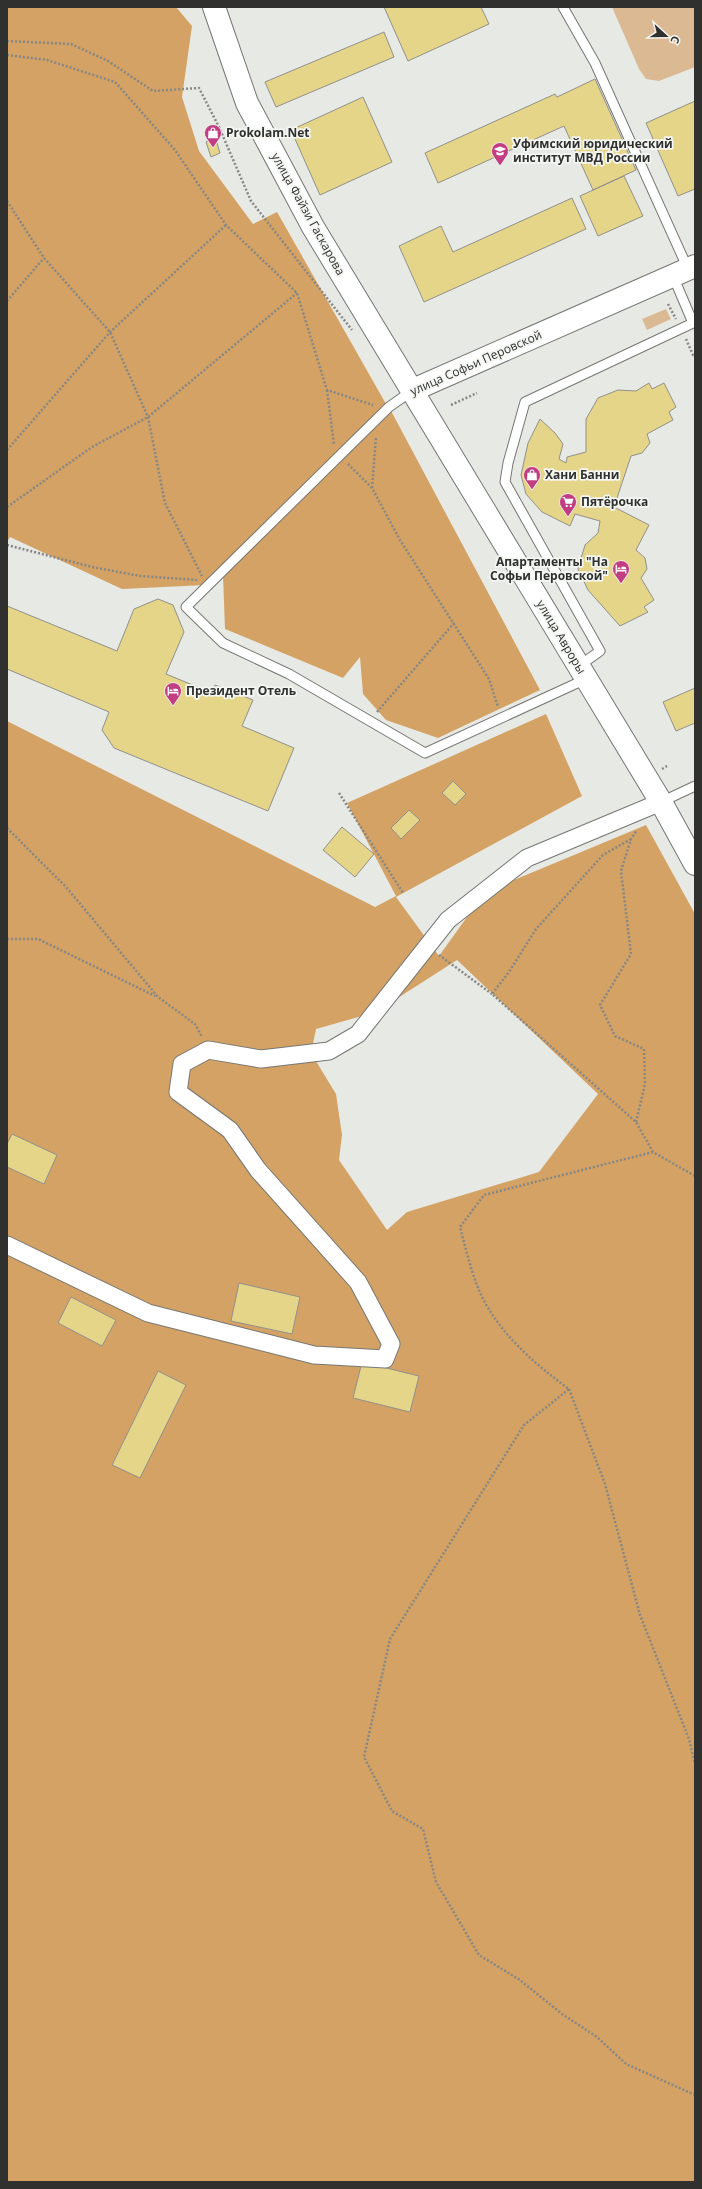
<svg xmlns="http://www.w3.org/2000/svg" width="702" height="2189" viewBox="0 0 702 2189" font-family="'Open Sans',sans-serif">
<rect width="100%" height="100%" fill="#e7e9e4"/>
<path fill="#dbba93" d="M612,7H695V67L659,81L646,79L639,69Z
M666,309L671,319L647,330L642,319Z"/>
<path fill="#d4a264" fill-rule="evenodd" d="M7,7H176L192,26L182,97L199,151L253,224L277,212L386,404L205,585L122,589L10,537L7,542Z
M390,409L540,690L438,738L386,720L363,694L360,657L343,678L225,629L223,575Z
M546,714L582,796L396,897L439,956L485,892L646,825L695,914V2182H7V721L375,907L396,896L347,803ZM457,960L598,1094L539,1172L407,1212L387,1230L339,1160L342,1135L336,1094L311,1053L316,1029L376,1012Z"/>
<path fill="#e5d588" stroke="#91908c" d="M384,7H481L489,24L408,61Z
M384,32L394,57L276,107L265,82Z
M595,79L636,170L593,190L564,126L438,183L425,153L555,94L557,97Z
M363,97L392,162L320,195L291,130Z
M695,101V189L678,196L646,123Z
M215,136L220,153L211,157L206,142Z
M624,176L643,216L598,236L580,196Z
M572,198L586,229L424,302L399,246L441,226L453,252Z
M649,383L652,389L664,383L676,407L669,412L673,420L647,434L650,443L642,453L631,456L614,507L649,525L636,550L645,558L647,569L641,578L654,600L644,607L648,612L620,626L588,590L578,569L585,545L598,533L600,521L575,514L570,526L542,512L526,494L521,475L528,443L540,419L555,433L563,444L559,459L566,463L567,457L586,452V419L598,398L618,390L636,391Z
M158,599L173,605L184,632L166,674L212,693L215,685L253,700L242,726L294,748L268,811L114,748L102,730L109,712L7,669V606L117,651L134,609Z
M695,688V723L676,731L663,702Z
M453,781L466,794L455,805L442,793Z
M409,810L420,820L401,839L391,828Z
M342,827L374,854L355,877L323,850Z
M12,1134L57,1155L44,1184L7,1167V1144Z
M239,1283L300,1297L292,1334L231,1321Z
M71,1297L116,1320L102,1346L58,1323Z
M362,1362L419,1376L410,1412L353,1398Z
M158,1371L186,1385L140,1478L112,1465Z"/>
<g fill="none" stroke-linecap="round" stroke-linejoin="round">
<defs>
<path id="service" d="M563,7L595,63L688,269
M413,390L389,407L186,607L223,643L289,674L425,753L586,679
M579,666L600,651L505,482L508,463L525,402L693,323L673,276
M661,802L695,786"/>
<path id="minor" d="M7,1245L148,1313L314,1355L385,1359L391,1344L358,1282L258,1170L230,1130L178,1092L182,1064L208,1050L261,1059L329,1051L358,1034L448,920L527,858L661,802"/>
<path id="tertiary" d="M214,7L247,103L313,227L661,802L695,864
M413,390L695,266"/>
</defs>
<use href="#service" stroke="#767773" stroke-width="11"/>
<use href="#minor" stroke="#767773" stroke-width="19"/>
<use href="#tertiary" stroke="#767773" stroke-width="24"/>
<path stroke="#868784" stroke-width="2.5" stroke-dasharray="2 2" stroke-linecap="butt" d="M7,41L71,44L108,61L153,91L199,88L219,127L251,201L352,330
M7,55L47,60L115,82L175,150L226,225L297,293L327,390L373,405
M7,201L44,258L110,332L148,417L165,503L202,576
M7,301L44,258
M668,304L676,319
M686,339L693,355H695
M327,390L334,445
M451,405L477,393
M7,450L110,332L226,225
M348,464L372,488L400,540L489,679L498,707
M372,488L376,437
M7,507L92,447L148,417L297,293
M7,545L92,567L140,576L197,580
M377,712L454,623
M662,769L667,766
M339,793L403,893
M7,828L66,887L158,997L195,1024L202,1037
M631,839L603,855L536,929L509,972L492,994L636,1122L653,1152L695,1176
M7,939H38L155,996
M439,955L492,994
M636,1122L645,1084L644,1049L615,1036L600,1005L631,954L621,871L631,839L637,830
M653,1152L484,1195L460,1227C465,1246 470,1267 477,1285C493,1328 533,1363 569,1389L524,1425L390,1639L364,1757L392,1811L423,1829L436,1882L479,1955L520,1980L562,2014L597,2037L626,2064L695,2095
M569,1389L605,1484L640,1615L689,1739L695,1764"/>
<use href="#service" stroke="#fff" stroke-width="9"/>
<use href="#minor" stroke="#fff" stroke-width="17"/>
<use href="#tertiary" stroke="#fff" stroke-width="22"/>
</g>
<defs>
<symbol id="shop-pin" viewBox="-11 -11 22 30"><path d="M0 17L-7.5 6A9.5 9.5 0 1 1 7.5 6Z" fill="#c23e83" stroke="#f4f6f2"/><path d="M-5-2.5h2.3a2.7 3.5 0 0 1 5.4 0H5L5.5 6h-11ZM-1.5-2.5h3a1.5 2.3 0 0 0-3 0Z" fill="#fff"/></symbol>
<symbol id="university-pin" viewBox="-11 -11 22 30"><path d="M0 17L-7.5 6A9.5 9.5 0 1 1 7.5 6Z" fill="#c23e83" stroke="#f4f6f2"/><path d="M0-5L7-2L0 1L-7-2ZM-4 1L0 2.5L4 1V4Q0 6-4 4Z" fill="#fff"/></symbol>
<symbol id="supermarket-pin" viewBox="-11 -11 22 30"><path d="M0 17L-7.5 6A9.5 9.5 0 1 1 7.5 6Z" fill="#c23e83" stroke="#f4f6f2"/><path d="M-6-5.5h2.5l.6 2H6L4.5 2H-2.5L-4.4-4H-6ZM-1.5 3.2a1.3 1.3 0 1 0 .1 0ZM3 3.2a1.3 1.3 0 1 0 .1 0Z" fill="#fff"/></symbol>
<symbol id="hotel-pin" viewBox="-11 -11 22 30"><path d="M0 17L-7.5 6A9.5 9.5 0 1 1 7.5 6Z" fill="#c23e83" stroke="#f4f6f2"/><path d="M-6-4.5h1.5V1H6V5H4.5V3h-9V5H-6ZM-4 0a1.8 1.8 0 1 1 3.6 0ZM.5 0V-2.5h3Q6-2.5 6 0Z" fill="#fff"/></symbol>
</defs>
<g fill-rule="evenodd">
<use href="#shop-pin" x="203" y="123" width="20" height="27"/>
<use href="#university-pin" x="490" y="141" width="20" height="27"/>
<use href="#shop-pin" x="522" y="465" width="20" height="27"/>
<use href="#supermarket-pin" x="558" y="492" width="20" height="27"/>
<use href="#hotel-pin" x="611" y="559" width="20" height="27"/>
<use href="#hotel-pin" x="163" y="681" width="20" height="27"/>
</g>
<g text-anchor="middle" stroke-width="3.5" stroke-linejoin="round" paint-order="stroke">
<g font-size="12" font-weight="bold" fill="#30312f" stroke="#f4f6f2" text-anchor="start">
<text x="226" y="137">Prokolam.Net</text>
<text x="513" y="148">Уфимский юридический<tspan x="513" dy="14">институт МВД России</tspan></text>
<text x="545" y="479">Хани Банни</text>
<text x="581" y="506">Пятёрочка</text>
<text x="608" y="566" text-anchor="end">Апартаменты "На<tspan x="608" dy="14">Софьи Перовской"</tspan></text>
<text x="186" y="695">Президент Отель</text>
</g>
<g font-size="12" fill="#30312f" stroke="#f4f6f2">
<text transform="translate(308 214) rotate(61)" y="4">улица Файзи Гаскарова</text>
<text transform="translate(476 363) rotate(-24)" y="4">улица Софьи Перовской</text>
<text transform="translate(561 637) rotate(59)" y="4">улица Авроры</text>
</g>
</g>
<rect width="702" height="2189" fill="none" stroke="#30312f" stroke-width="16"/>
<g transform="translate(666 36) rotate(111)" stroke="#f4f6f2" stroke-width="3" paint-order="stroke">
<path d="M0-3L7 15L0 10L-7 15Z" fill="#30312f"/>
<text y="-6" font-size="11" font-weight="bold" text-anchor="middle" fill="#30312f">С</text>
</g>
</svg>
